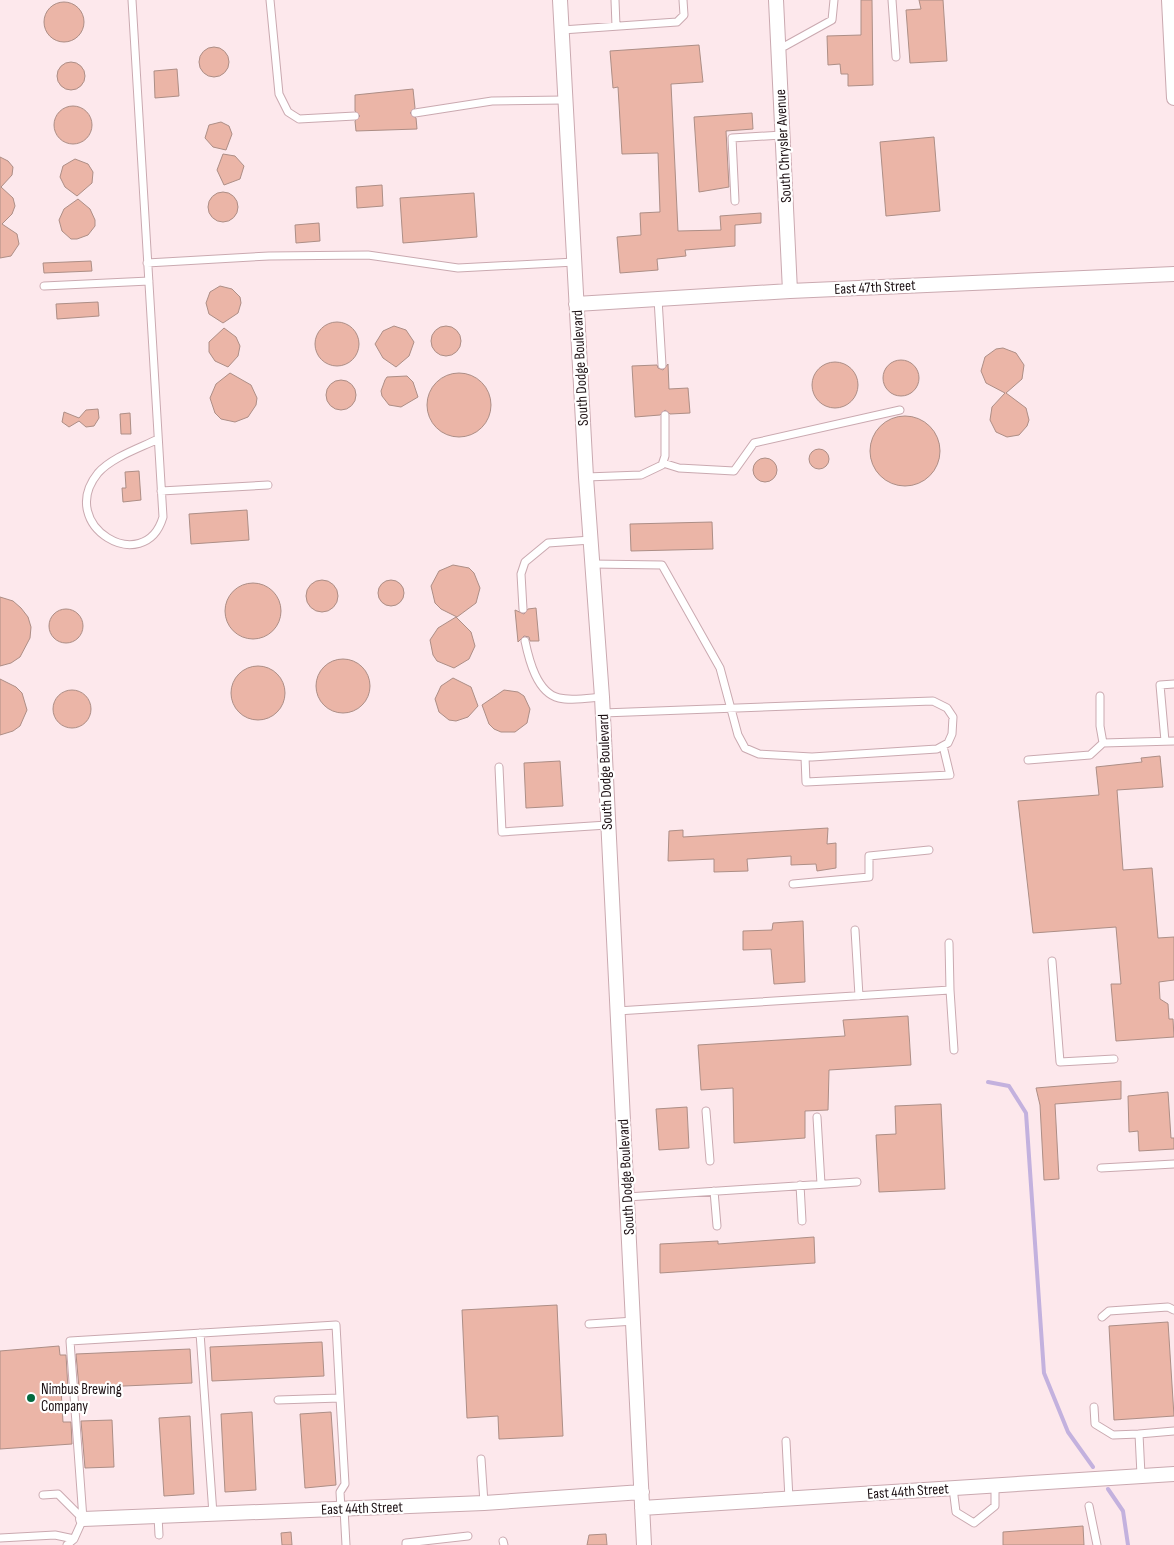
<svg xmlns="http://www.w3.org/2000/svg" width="1174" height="1545" viewBox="0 0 1174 1545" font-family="'Sofia Sans Condensed',sans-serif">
<rect width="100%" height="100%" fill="#fde8ec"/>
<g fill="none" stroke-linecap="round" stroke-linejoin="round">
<path stroke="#c3b1de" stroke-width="4" d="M988,1082L1009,1086L1026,1113L1044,1373L1068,1432L1093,1467
M1108,1489L1123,1511L1128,1545"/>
</g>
<path fill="#ebb5a7" stroke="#ad8e86" d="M861,0H872L873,85L848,86V74H841L840,64L828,65L827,36L861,35Z
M919,0H943L947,61L910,63L906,10L921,9Z
M44 22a20 20 0 1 1 40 0a20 20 0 1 1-40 0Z
M699,45L703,82L671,84L678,231L721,230L720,216L761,213V223L735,225V246L685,250L686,256L657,259L658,270L620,273L617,237L641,235L640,213L660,212L658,153L622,154L618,87L613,88L610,51Z
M199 62a15 15 0 1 1 30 0a15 15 0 1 1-30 0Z
M57 76a14 14 0 1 1 28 0a14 14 0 1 1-28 0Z
M177,69L179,96L155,98L154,71Z
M413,89L415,108L410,113L416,118L417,129L356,131L355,121L360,116L355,111V95Z
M54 125a19 19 0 1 1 38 0a19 19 0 1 1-38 0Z
M752,113L753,129L726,131L729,187L699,192L694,117Z
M221,122L229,126L232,134L226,150L213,147L205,138L209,125Z
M934,137L940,211L886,216L880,142Z
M223,154L235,156L244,166L240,179L224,185L217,170Z
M0,157L8,161L13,167L12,175L1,187L13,198L15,206L12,214L2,224L17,234L19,244L11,256L0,258Z
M75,159L88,164L93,172L92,183L77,196L65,187L60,177L63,166Z
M382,185L383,206L357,208L356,187Z
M208 207a15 15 0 1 1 30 0a15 15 0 1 1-30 0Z
M474,193L477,237L403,243L400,198Z
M78,199L90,209L95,220V226L88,235L77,239H71L62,231L59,220L64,209Z
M319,223L320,241L296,243L295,225Z
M91,261L92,271L44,273L43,263Z
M220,286L232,289L240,297L241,303L238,313L223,323L209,314L206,303L210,292Z
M98,302L99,316L57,319L56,304Z
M315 344a22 22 0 1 1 44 0a22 22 0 1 1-44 0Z
M431 341a15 15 0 1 1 30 0a15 15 0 1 1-30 0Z
M394,326L406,330L414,342L409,356L396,367L383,358L375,344L383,331Z
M224,328L236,337L240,346L238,356L228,367L215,361L209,352V342Z
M1003,348L1016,353L1024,365L1022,379L1006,393L1026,408L1029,420L1027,426L1019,435L1007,437L996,432L990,420L992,407L1005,393L986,383L981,371L985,357L996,349Z
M883 378a18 18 0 1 1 36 0a18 18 0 1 1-36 0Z
M812 385a23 23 0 1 1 46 0a23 23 0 1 1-46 0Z
M668,364L669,389L688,388L690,413L670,414L665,410L660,415L635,417L632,366L657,365L658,368L663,370Z
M427 405a32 32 0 1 1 64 0a32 32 0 1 1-64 0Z
M230,373L251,385L257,398L256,405L248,417L235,422L221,419L215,413L210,398L216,384Z
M407,376L413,382L418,397L401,407L389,405L382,396L381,391L385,380L387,377Z
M326 395a15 15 0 1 1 30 0a15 15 0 1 1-30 0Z
M98,409L99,418L94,426L86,427L79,421L69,427L62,422L64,412L79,418L86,410Z
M130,413L131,434H121L120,414Z
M870 451a35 35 0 1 1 70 0a35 35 0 1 1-70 0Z
M809 459a10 10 0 1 1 20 0a10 10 0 1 1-20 0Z
M753 470a12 12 0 1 1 24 0a12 12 0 1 1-24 0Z
M139,471L141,500L123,502L122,488H126L125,472Z
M247,510L249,540L191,544L189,514Z
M712,522L713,549L631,551L630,524Z
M453,565L469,568L474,573L480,588L476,603L457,617L441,609L435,603L431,586L439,571Z
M378 593a13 13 0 1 1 26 0a13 13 0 1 1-26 0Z
M306 596a16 16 0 1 1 32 0a16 16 0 1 1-32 0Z
M225 611a28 28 0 1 1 56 0a28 28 0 1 1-56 0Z
M0,597L13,601L21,608L28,617L31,627L30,638L20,657L11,663L0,666Z
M536,608L539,641H530L529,637L524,636L518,642L515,610L524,614L528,609Z
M49 626a17 17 0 1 1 34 0a17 17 0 1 1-34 0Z
M456,617L471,632L475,646L469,659L454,668L437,661L433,655L430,640L438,628Z
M316 686a27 27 0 1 1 54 0a27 27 0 1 1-54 0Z
M231 693a27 27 0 1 1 54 0a27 27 0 1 1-54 0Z
M453,678L471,687L478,706L468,717L456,721L449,720L439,712L435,699L441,686Z
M0,679L16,687L22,693L27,710L20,726L13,731L0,735Z
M504,690L518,692L524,696L530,709L527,723L515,732H501L494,729L489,724L482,705Z
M53 709a19 19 0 1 1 38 0a19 19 0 1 1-38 0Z
M1160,756L1163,787L1117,790L1123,870L1152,868L1158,938L1174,937V980L1159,982L1160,999L1168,1004L1169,1019H1173L1174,1037L1116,1041L1111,984H1121L1116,927L1033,933L1018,801L1099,795L1096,767L1142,762L1141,758Z
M560,761L563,806L526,808L524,763Z
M828,828L827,844L836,843V868L817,871L816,864L791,865V856L747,859L748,871L714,872V859L668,861L669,831L683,830V837Z
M803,921L805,982L774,984L771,949L743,950V931L772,930L773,923Z
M908,1016L911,1065L829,1070L828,1110L805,1111V1138L734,1143L733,1088L701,1090L698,1045L845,1036L843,1020Z
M1121,1081V1099L1055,1104L1059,1179L1044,1180L1040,1105L1036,1088Z
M1168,1092L1171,1138H1174V1149L1139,1151L1138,1131L1129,1132L1128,1096Z
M941,1104L945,1189L879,1192L876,1135L896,1134L895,1106Z
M687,1107L689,1148L659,1150L656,1109Z
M814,1237L815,1263L660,1273V1244L718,1241V1244Z
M557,1305L563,1436L499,1439L498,1416L467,1418L462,1310Z
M1168,1322L1174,1416L1114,1420L1109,1326Z
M322,1342L324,1376L212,1381L210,1347Z
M59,1346L60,1355H66L68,1389H61L63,1422H71L72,1444L0,1449V1351Z
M190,1349L192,1383L79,1388L76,1354Z
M252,1412L256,1490L225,1492L221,1414Z
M331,1412L336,1485L305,1488L300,1414Z
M190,1416L194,1494L164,1496L159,1418Z
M112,1420L114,1467L85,1468L81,1421Z
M1083,1526L1084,1545H1003V1532Z
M291,1532L292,1545H282L281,1533Z
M606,1534L607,1545H587L589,1535Z"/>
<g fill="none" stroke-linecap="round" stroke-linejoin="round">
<defs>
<path id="service" d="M132,0L163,517C145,578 55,526 98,473C112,457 140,448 158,439
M270,0L279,94L288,112L299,119L355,116
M615,0L616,26
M892,0L896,57
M562,30L677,22L684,15L683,0
M778,47L785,46L832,20L834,0
M415,113L492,101L564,100
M735,201L732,138L782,135
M147,263L269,256L368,255L458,268L575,262
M44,286L149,281
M658,299L662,365
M663,463L679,468L734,471L754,443L900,410
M586,477L641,475L662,465L665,456V415
M161,491L268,485
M592,564L662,565L720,668L738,735L745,748L759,754L812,757L937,749L948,743L952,734L953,717L947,708L933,701C823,705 713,708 603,713
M523,609L521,574L525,562L548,543L591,540
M525,641C529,660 537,693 559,698C572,701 589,698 602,697
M1100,696V726L1103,743L1174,741
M1165,741L1160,685L1174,684
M805,757L806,782L950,775L943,746
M1028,760L1090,755L1103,743
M499,767L502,832L607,825
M793,884L869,877V856L929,850
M855,930L859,996
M949,943L950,990
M1052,961L1060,1062L1114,1059
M617,1011L950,990L954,1050
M706,1111L710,1161
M817,1117L821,1184
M1101,1168L1174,1164
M800,1185L802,1221
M714,1191L717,1226
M627,1197L857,1182
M1102,1317L1109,1311L1168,1307L1174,1310
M589,1324L634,1321
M200,1333L213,1514
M340,1398L345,1484L340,1492L341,1509
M1094,1407L1095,1424L1113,1435L1139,1434L1141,1475
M1139,1434L1174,1431
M786,1441L789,1499
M481,1459L484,1503
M953,1488L956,1512L974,1523L995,1506V1486
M43,1495L58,1494L83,1519
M1089,1506L1097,1545
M344,1509L346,1545
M158,1516L159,1535
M0,1538L55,1535L74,1539
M503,1541L504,1545
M67,1545L74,1539L83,1519L70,1341L336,1325L340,1398L278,1400
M406,1545V1543L468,1536"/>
<path id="minor" d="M560,0L586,477L602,697L644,1545
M776,0L790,291
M1169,0L1174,98
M576,304L790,291L1174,274
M642,1508L1174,1474
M83,1519L484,1503L642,1492"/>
</defs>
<use href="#service" stroke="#caa9b0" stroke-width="9"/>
<use href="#minor" stroke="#caa9b0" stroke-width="16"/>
<use href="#service" stroke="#fff" stroke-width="7"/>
<use href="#minor" stroke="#fff" stroke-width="14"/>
</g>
<circle fill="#046a3f" stroke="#fff" stroke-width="2" cx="31" cy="1398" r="5"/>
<g text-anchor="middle" stroke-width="4.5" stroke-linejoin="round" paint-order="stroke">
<g font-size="15" fill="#1e1215" stroke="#fff">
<text transform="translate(783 146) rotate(-93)" y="5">South Chrysler Avenue</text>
<text transform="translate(875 287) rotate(-3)" y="5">East 47th Street</text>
<text transform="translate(580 368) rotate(-93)" y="5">South Dodge Boulevard</text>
<text transform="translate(605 772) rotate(-92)" y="5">South Dodge Boulevard</text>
<text transform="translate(626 1177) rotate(-93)" y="5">South Dodge Boulevard</text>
<text transform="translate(908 1491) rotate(-4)" y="5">East 44th Street</text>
<text transform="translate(362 1508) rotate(-2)" y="5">East 44th Street</text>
</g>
<g font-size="15" fill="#1e1215" stroke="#fff" text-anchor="start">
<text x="41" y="1394">Nimbus Brewing<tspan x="41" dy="17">Company</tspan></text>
</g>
</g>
</svg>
